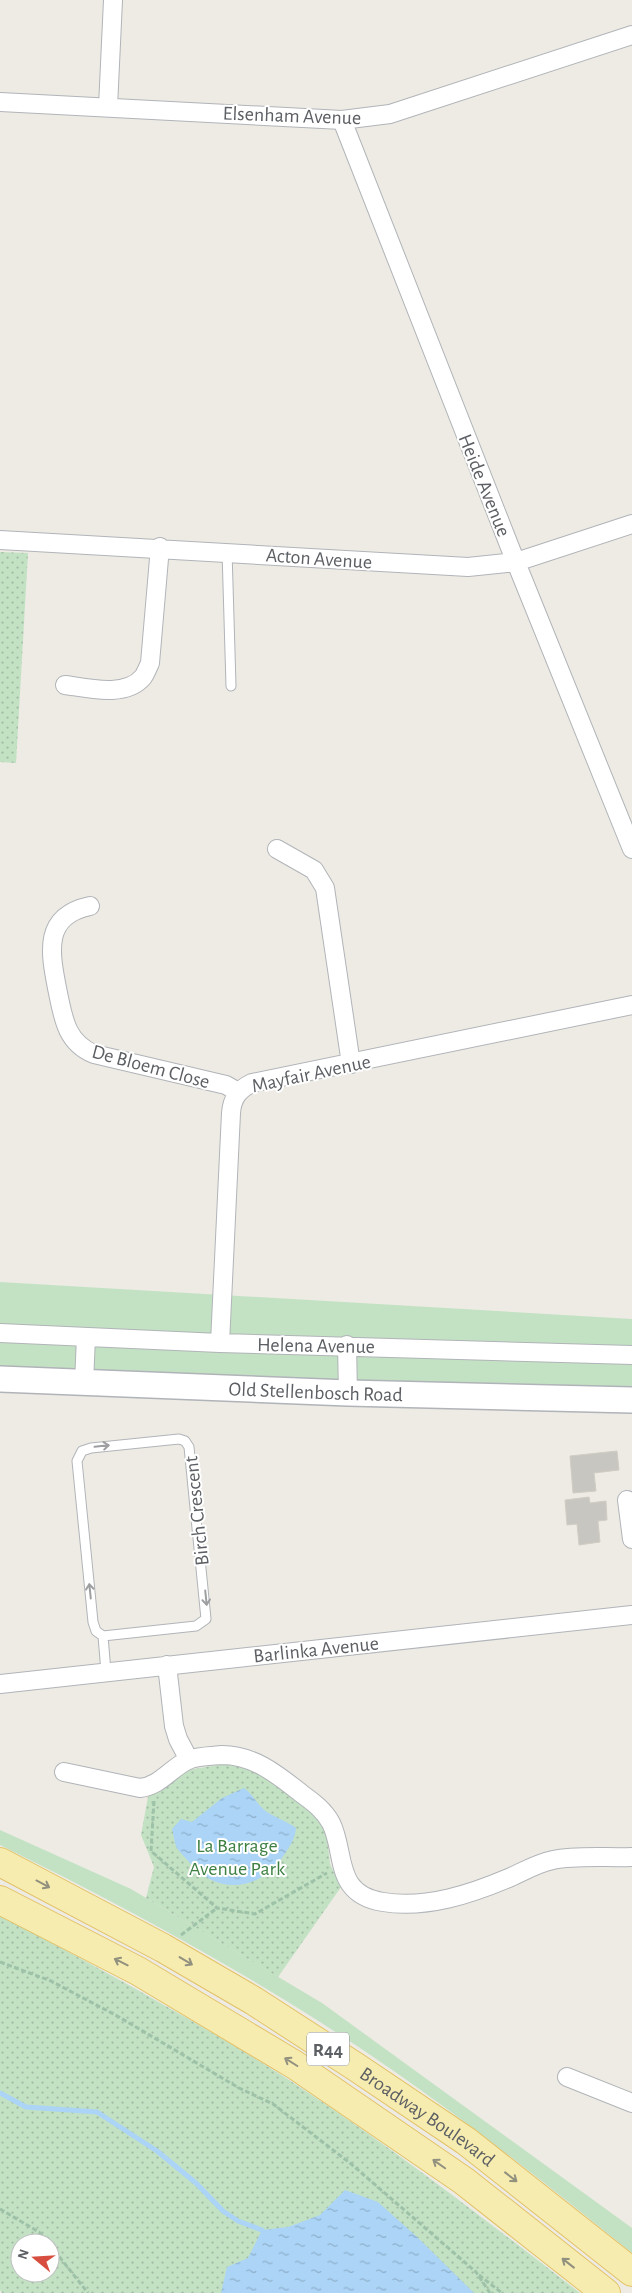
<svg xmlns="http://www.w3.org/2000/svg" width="632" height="2293" viewBox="0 0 632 2293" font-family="'Alegreya Sans',sans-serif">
<defs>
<pattern id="park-dots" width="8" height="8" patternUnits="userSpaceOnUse" patternTransform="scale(1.25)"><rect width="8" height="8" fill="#c3e2c4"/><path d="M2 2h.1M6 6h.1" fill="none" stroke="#a2baa3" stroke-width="1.8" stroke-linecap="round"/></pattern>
<pattern id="water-ripples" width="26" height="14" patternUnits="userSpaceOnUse" patternTransform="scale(1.25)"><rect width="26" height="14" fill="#abd4f6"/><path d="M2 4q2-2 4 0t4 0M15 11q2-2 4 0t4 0" fill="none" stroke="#8eafcb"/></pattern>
</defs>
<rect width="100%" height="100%" fill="#edebe4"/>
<path fill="#c3e2c4" d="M0,1282L632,1319V1391L0,1368Z
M0,1830L131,1889L322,2003L632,2228V2253C563,2198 494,2142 422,2091C290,1996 146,1917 0,1845Z"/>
<path fill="url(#park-dots)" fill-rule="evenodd" d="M0,552L28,553L16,763L0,762Z
M223,1764L245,1768L270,1780L316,1815L326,1829L330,1864L341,1887L278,1977L146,1898L154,1867L141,1835L148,1797L188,1770Z
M0,1915C95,1966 189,2017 280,2074C384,2141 482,2217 580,2293H2L0,2290ZM20,2243H50V2273H20Z"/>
<path fill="url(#water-ripples)" d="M244,1788C254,1795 258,1806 267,1812C276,1818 287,1821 296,1828C295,1839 290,1846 284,1855C260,1891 218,1896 190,1863C186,1858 180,1853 177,1848C174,1843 174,1835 172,1829L181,1819L192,1822L222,1798Z
M345,2190L378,2202L416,2236L474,2293H221L227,2267L248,2258L262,2230L288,2227L320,2215Z"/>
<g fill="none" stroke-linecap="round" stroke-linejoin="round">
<path stroke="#abd4f6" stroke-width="5" d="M0,2093L26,2107L97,2112L157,2151L196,2183L223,2211L238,2221L262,2230"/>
</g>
<path fill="#c8c6c1" stroke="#d1cdc3" d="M617,1451L619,1470L594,1473L596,1491L573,1493L570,1456Z
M589,1497L590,1503L606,1501L607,1520L598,1521L600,1542L579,1545L577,1524L567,1525L565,1500Z"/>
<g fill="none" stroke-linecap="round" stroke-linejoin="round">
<defs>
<path id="lane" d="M227,551L231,686
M103,1636L196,1626L206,1619L189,1447L185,1441L179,1439L91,1448L82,1451L77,1461L93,1622L96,1631L103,1636L106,1672"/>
<path id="street" d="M0,102L342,120L390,114L632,35
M108,107L113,0
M342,120L511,550L632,849
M0,540L468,567L516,562L632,524
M65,685C87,688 126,698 143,677C146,673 148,667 150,663L160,547
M277,849L314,870L325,888L351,1064
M90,906C43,916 50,952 57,988C63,1016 65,1042 94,1054L226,1085L238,1092
M0,1333L220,1343L632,1355
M220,1343L231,1113C232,1098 239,1089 252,1083L632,1005
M347,1345L348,1393
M84,1383L86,1337
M627,1500L632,1539
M167,1665L174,1726L178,1739L189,1760
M0,1684L632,1615
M64,1772L140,1788C160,1786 171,1768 188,1760C197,1756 213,1756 222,1755C254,1755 278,1775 302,1794C313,1802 324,1810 331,1823C346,1853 333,1894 383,1902C427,1909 471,1894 511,1877C524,1871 538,1863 553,1860C577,1855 607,1858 632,1857
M567,2077L632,2103"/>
<g id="secondary">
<path id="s1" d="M0,1379L348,1393L632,1400"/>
</g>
<g id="primary">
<path id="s2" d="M0,1862L163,1948L254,2001L356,2067L466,2141L632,2272"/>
<path d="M0,1900L138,1971L295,2065L464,2181L606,2293"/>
</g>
</defs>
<use href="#lane" stroke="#b1b4b8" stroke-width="11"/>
<use href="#street" stroke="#b1b4b8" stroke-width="20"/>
<use href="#secondary" stroke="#b0b3b8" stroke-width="28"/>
<use href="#primary" stroke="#e3c267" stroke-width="30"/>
<path stroke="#9dc2a8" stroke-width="3" stroke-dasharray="5 2.5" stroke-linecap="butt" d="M154,1801L151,1851L217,1908L255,1914L327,1873
M181,1935L217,1908
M0,1962L51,1981L119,2017L239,2088L273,2104L350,2163L476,2272L490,2293
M0,2209L39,2232L48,2243
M50,2245L88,2293
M479,2275L502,2293"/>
<use href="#lane" stroke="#fff" stroke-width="9"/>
<use href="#street" stroke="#fff" stroke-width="18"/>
<use href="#secondary" stroke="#fff" stroke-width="25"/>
<use href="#primary" stroke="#f6ecb0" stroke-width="28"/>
</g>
<defs><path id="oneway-shaft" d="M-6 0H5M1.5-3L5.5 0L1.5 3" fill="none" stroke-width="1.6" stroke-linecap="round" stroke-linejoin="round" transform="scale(1.25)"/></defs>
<g stroke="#9d9fa1">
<use href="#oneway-shaft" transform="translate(102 1446) rotate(-6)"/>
<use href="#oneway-shaft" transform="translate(90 1591) rotate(-96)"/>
<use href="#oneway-shaft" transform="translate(206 1598) rotate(84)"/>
</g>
<g stroke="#92907e">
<use href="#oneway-shaft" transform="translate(43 1884) rotate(28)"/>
<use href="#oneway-shaft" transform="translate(186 1961) rotate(31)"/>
<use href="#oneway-shaft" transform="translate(121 1962) rotate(-153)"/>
<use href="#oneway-shaft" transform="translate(291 2062) rotate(-148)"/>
<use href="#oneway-shaft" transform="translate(439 2164) rotate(-145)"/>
<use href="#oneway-shaft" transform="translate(511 2177) rotate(38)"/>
<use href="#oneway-shaft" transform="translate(568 2263) rotate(-142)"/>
</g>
<g text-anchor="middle" stroke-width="4" stroke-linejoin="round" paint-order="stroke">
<rect fill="#fff" stroke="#8d8f92" stroke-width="1" x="307" y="2032.5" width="42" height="33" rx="4"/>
<g font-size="19" font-weight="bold" fill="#5c5f63">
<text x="328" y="2056">R44</text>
</g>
<g font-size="20" fill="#5c5f63" stroke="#fff">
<text transform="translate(292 115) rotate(2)" y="7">Elsenham Avenue</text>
<text transform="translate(485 485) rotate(68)" y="7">Heide Avenue</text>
<text transform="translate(319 558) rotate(4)" y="7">Acton Avenue</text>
<text transform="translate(151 1066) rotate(15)" y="7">De Bloem Close</text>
<text transform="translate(311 1073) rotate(-12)" y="7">Mayfair Avenue</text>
<text transform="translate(316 1345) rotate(1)" y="7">Helena Avenue</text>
<text dy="7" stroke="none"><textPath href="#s1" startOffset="316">Old Stellenbosch Road</textPath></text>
<text transform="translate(196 1511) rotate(-96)" y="7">Birch Crescent</text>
<text transform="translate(316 1649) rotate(-6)" y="7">Barlinka Avenue</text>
<text dy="7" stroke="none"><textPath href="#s2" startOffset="498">Broadway Boulevard</textPath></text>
</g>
<g font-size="20" fill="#3e8042" stroke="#fff">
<text x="237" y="1852">La Barrage<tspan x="237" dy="23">Avenue Park</tspan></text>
</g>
</g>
<g transform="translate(35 2258) rotate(288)"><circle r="24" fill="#ffffff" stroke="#bebfc1"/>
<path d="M0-4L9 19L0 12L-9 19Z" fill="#d74e40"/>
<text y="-8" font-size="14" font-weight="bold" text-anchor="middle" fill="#5c5f63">N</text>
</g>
</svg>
